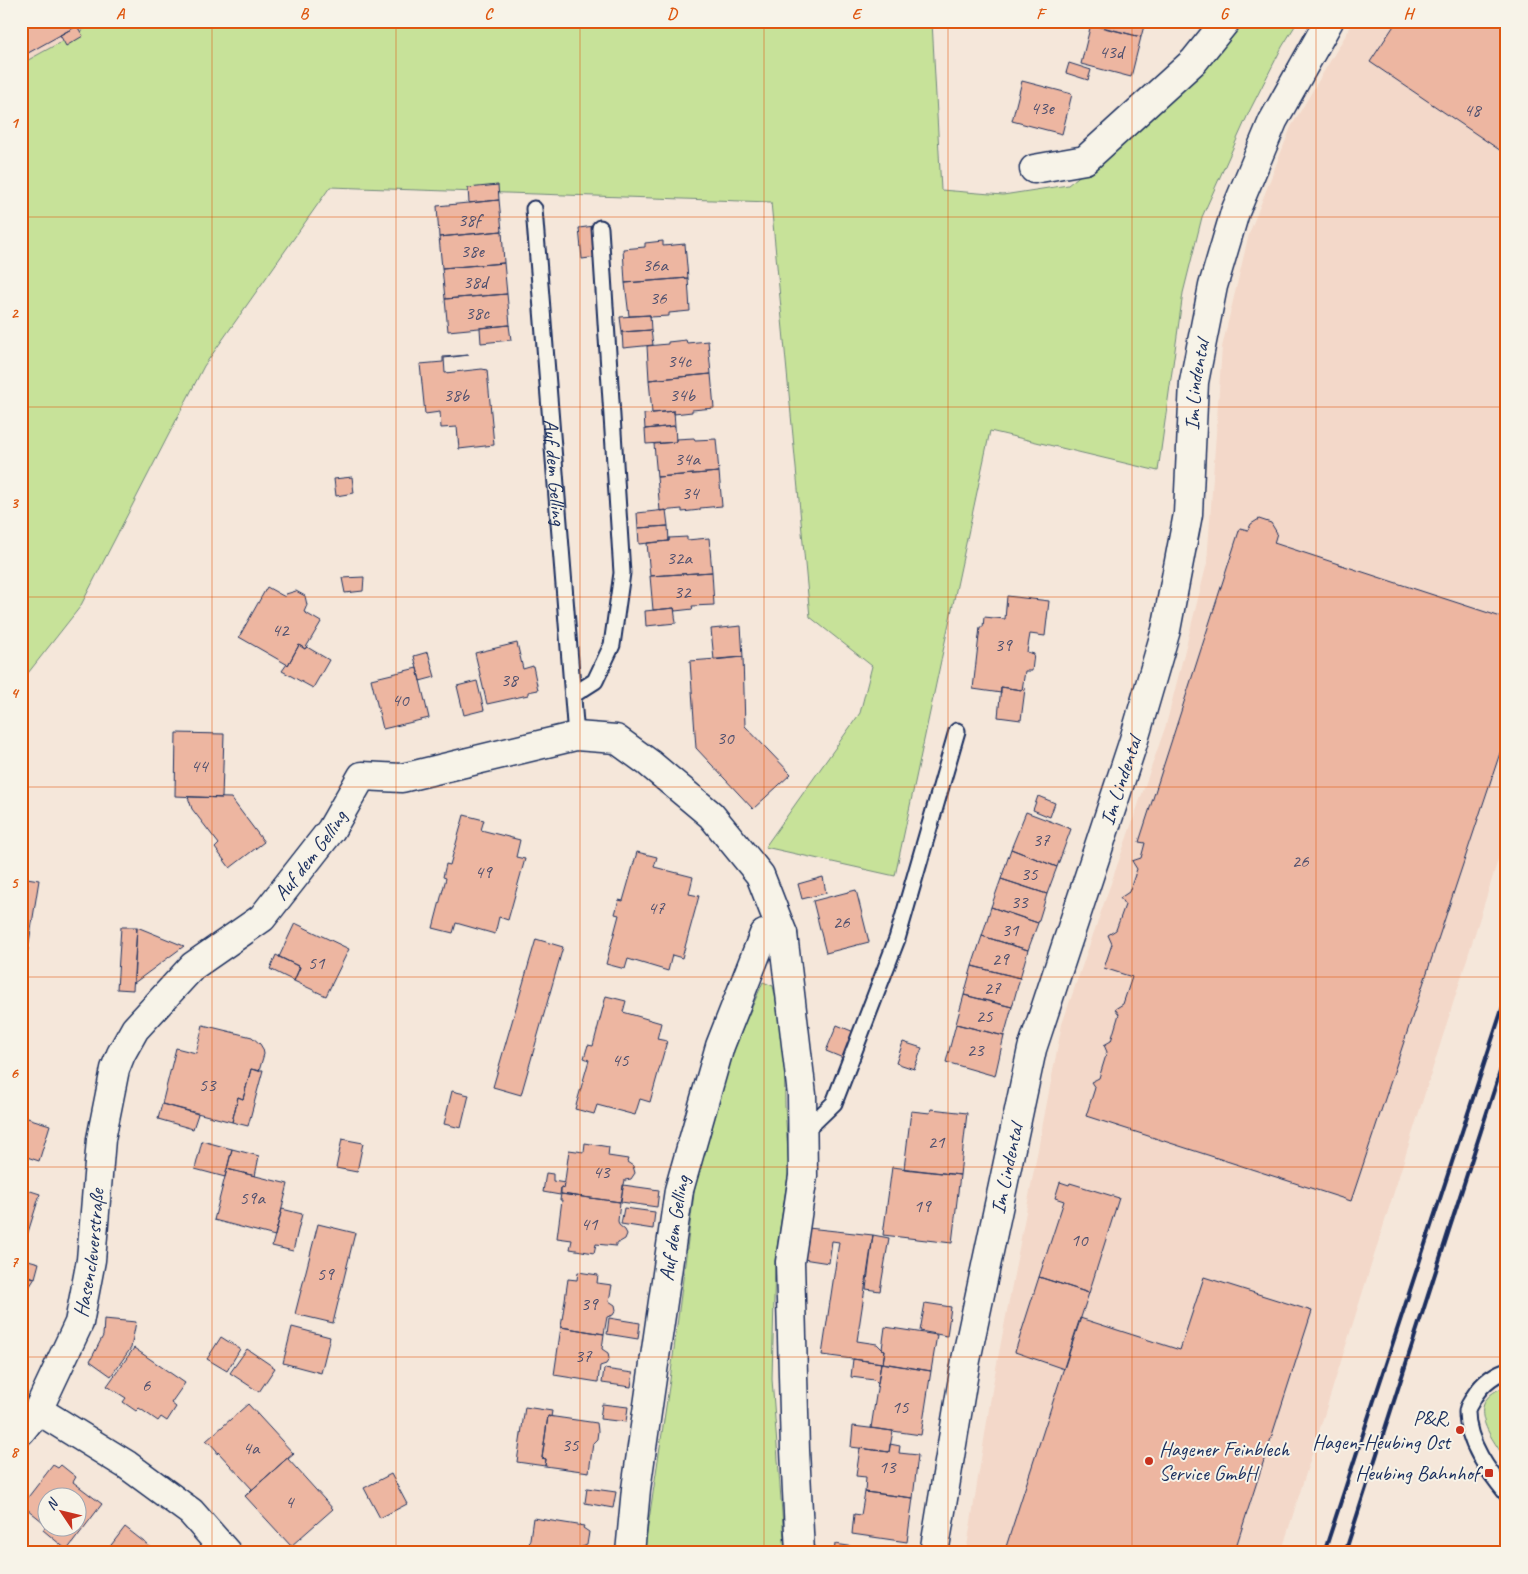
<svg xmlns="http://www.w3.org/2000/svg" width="1528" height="1574" viewBox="0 0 1528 1574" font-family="Caveat,sans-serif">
<rect width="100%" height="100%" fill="#f5e7da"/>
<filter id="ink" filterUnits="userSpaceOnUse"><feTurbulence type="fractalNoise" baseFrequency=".02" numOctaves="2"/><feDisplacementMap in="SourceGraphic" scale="10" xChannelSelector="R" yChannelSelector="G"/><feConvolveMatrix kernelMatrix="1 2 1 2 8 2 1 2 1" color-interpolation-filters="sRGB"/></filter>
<g filter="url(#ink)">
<path fill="#f3d8c9" d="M21,21H99L21,64Z
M1354,21H1507V831L1281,1553H966L993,1384L1062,1024L1166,725L1207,563L1222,347L1249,234L1291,127Z"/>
<path fill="#c7e299" stroke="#71887c" d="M99,21H932L941,190L1003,195L1068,185L1121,143L1239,21H1298L1282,47L1250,110L1202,217L1183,293L1158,471L990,431L895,876L765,847L860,713L872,666L810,617L771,202L330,187L204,366L80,607L21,682V64Z
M763,982L773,986L784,1036L785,1106L789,1169L775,1260L772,1379L785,1553H644L670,1380L695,1186L707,1125L723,1074Z
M1507,1386V1461C1490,1436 1462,1401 1507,1386Z"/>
<path fill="#edb6a1" stroke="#1b2f5e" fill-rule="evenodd" d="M21,21H81L82,23L21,57Z
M1097,21H1142L1145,22L1141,37L1096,26Z
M1397,21H1507V155L1370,62Z
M1091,24L1141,37L1131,77L1081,64Z
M77,26L83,36L66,46L60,35Z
M1069,63L1091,70L1088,80L1066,73Z
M1022,81L1072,94L1062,134L1012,121Z
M498,185L499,200L469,203L468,188Z
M499,200L502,231L439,237L437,206Z
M594,226L597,257L582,259L579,228Z
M502,231L504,263L442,268L439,237Z
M663,241V246L685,244L688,278L625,283L623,249L645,247V243Z
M504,263L507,294L445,299L442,268Z
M688,278L690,311L669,313V316L650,317V315L629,316L625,283Z
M507,294L510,325L448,331L445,299Z
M650,315L651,330L622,332L620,317Z
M509,325L511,340L481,343L480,328Z
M651,330L653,345L623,348L622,332Z
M686,340L687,343L708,341L711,374L649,380L647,346L668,344V342Z
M469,355L444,358L445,373L482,369L487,370L494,445L459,449L457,427L441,428L440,412L425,414L420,364L443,362V357Z
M711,374L714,408L692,410V412L674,414V411L652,413L649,380Z
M674,411L675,426L645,429L644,414Z
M675,426L676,442L646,444L645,429Z
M694,438L695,440L716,439L719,472L657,477L654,444L676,442V439Z
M719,472L722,506L700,508V510L682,512V509L660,511L657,477Z
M352,477L354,493L336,496L334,479Z
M666,510L668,526L638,528L637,513Z
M1259,519L1271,523L1277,533L1274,543L1507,619V732L1351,1201L1086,1116L1095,1088L1091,1082L1099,1078L1107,1052L1104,1045L1111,1041L1119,1014L1115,1009L1123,1004L1132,977L1104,968L1112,944L1108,935L1116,930L1125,905L1120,898L1129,892L1137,869L1132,861L1141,858L1145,843L1139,842L1240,528L1248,530L1251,524Z
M668,526L669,541L639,544L638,528Z
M687,537V540L709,538L712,572L650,576L647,543L669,541V538Z
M712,572L714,605L692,606L693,609L675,611L674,608L653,610L650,576Z
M364,577L363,591L345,593L342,578Z
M267,587L285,597L286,594L296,591L305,596L307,605L304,612L321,622L305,649L299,645L288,665L239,637Z
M1007,596L1049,601L1045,636L1030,634L1027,652L1034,654L1032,671H1025L1022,690L1001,687V693L973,689L980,627H983L984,617L1005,619Z
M674,608L676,623L646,626L645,611Z
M741,626L743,657L714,660L711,629Z
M517,643L523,669L533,666L538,690L528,692V695L487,704L475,653Z
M299,645L305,649L307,647L329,660L313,688L282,671L287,664L288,665Z
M428,652L435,677L420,681L414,656Z
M743,657L745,726L791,774L753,809L696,748L690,661Z
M417,668L429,718L383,729L371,679Z
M477,681L484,710L464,715L457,686Z
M1001,687L1022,690L1023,688L1025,689L1021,720L998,717Z
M176,733L224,734L222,798L175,796Z
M1038,796L1055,803L1050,817L1033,810Z
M188,797L231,798L264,842L230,868L215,848L219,844L192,809Z
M1026,812L1071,829L1057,867L1011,849Z
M464,815L484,820L481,830L520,840L516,857L525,859L508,920L499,917L495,934L456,923L453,933L433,928L446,878L443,877L446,864L450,865Z
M1011,849L1057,867L1047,894L1001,879Z
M637,852L657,857L654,867L693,877L689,894L699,896L682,958L672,955L668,971L628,959L625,969L606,964L619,915L615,914L619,900L623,901Z
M21,877L39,880L27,955L21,954Z
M823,877L826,893L802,899L798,884Z
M1001,879L1047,894L1038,923L991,907Z
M856,890L869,942L826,953L813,901Z
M991,907L1038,923L1028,950L982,936Z
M295,923L349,949L326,996L294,981L300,967L279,957Z
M121,927H137L133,990L117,989Z
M137,927L184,946L134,983Z
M982,936L1028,950L1020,978L972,966Z
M536,939L563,947L521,1095L493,1087Z
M276,955L300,967L294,981L270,969Z
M972,966L1020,978L1012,1007L964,995Z
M964,995L1012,1007L1004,1036L956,1024Z
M606,996L626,1001L623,1012L661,1023L657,1039L667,1041L650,1102L640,1099L635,1115L597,1105L594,1114L575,1109L589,1060L584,1058L588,1045L593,1046Z
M956,1024L1004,1036L995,1076L946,1062Z
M203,1025L252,1037L260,1044L263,1049L264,1054L259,1071L251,1069L243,1099L238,1097L232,1122L162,1104L176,1048L196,1053Z
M837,1025L854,1032L843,1058L826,1051Z
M903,1042L922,1048L914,1069L896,1063Z
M251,1069L259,1071V1070H263L248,1126L232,1122L238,1097L243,1099Z
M452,1091L469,1095L461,1128L444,1124Z
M162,1104L198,1114L193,1129L158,1119Z
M931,1109L967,1113L960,1175L904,1169L911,1111L930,1113Z
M21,1116L50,1125L39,1161L21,1155Z
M342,1139L363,1143L357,1172L336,1168Z
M202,1141L232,1149L225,1177L195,1169Z
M585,1143L609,1147L608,1156L628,1159L627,1162L633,1166L635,1173L631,1179L625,1180L620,1202L561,1194V1187L564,1188L569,1150L584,1152Z
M232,1149L259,1156L255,1176L227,1169Z
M892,1167L960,1175L952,1243L883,1235Z
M227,1169L288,1184L275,1236L214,1220Z
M546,1173L553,1174V1181L565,1183L564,1188L561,1187L560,1195L543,1192Z
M1060,1182L1069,1185L1070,1183L1119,1198L1089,1293L1039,1277L1064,1201L1055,1198Z
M623,1185L659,1190L657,1207L621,1202Z
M21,1188L40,1194L24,1245L21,1244Z
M561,1194L620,1202L618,1221L619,1225L625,1230L627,1234L625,1239L618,1243H616V1246L596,1244L594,1253L570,1249L572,1240L557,1238L562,1200H560Z
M624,1208L655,1212L653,1229L621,1224Z
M282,1209L302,1214L293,1251L272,1246Z
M318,1224L355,1233L333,1323L295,1314Z
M808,1228L873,1235L857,1341L877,1344L882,1349L885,1350L883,1363L822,1355L839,1242L832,1241L829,1263L803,1259Z
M873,1235L889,1238L880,1291L866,1289Z
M21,1258L39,1263L35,1278L21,1274Z
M578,1272L598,1275L597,1283L612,1285L609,1301L615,1305L616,1310L613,1315L607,1317L604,1334L561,1327L568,1279L577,1280Z
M21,1274L35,1278L21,1300Z
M1039,1277L1089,1293L1064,1369L1015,1352Z
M1204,1277L1312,1311L1234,1553H1004L1080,1318L1180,1350Z
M925,1303L951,1307L947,1336L920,1331Z
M609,1318L640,1323L638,1339L607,1334Z
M104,1319L136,1322L131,1348L111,1376L90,1361L103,1336Z
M292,1327L330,1337L321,1373L283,1363Z
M561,1327L604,1334L602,1349L608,1353L609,1359L606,1364L600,1366L598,1382L554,1375Z
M885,1327L937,1335L931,1371L883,1363L885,1350L882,1349Z
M221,1337L240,1349L227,1371L207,1359Z
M134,1348L185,1383L171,1403L176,1407L167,1421L161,1417L158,1421L139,1408L136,1411L123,1402L126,1398L107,1386Z
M247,1349L275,1368L259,1392L230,1373Z
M853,1359L881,1363L878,1384L874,1380L851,1377Z
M881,1363L931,1371L921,1435L871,1428Z
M604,1369L633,1373L631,1387L602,1383Z
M248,1404L293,1453L245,1496L252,1489L218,1452L217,1454V1451L209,1442L207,1443L206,1441Z
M602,1404L628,1407L626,1422L600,1419Z
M525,1407L552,1411L551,1417L548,1416L542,1458L546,1459L545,1466L517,1462Z
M548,1416L597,1423L598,1431L597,1439L593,1443L589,1472L545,1466L546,1459L542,1458Z
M853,1426L893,1431L889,1452L851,1447Z
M890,1444L900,1446L899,1453L918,1455L913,1498L865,1492L866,1477L856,1476L860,1448L889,1452Z
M293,1453L294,1454L288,1459L333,1509L291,1546L245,1496Z
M53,1465L58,1468L61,1465L76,1477L73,1482L102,1504L67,1550L43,1530L47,1525L22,1505ZM48,1496H78V1526H48Z
M391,1474L407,1504L380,1518L364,1488Z
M587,1488L616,1492L613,1508L585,1503Z
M865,1492L913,1498L907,1542L852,1534L854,1514L861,1515Z
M533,1518L584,1526L583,1528L589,1532L587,1545L580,1548L579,1553H528Z
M125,1527L158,1553H105Z
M835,1544L868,1549L867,1553H834Z"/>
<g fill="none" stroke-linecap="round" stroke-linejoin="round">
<defs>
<g id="service">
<path id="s1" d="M534,209L576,736"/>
<path d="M573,695L595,681L612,645L622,573L600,228"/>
<path d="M803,1133L834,1103L897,939L957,731"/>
<path d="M1507,1370C1490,1376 1479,1386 1471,1402C1469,1405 1467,1409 1467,1412C1467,1443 1489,1472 1507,1494"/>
</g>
<g id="minor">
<path d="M1034,169L1085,160L1194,61L1226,21"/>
<path d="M38,1410L127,1465L191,1512L227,1553"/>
<path id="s2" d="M21,1431L38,1410L79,1323L91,1260L101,1139L115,1069L121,1054L135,1029L193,966L262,918L331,830L362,776L402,778L576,736L616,739L649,763L711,815L760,875L783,934L802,1095L803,1176L790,1262L795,1450L800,1553"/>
<path id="s3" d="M630,1553L636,1489L679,1190L720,1046L764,934H783"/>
<path id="s4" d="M934,1553L966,1360L1032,1049L1133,743L1166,630L1188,514L1194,382L1213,286L1235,212L1273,121L1329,21"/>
</g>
</defs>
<use href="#service" stroke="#1b2f5e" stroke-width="19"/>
<use href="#minor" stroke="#1b2f5e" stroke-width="31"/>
<use href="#service" stroke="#f7f3e8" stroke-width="15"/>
<use href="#minor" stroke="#f7f3e8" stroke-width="28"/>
<path stroke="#1b2f5e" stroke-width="4" d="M1324,1553L1507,994
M1345,1553L1507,1050"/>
</g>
</g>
<path fill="none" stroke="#de5710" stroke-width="1" stroke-opacity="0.55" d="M212,21V1553M396,21V1553M580,21V1553M764,21V1553M948,21V1553M1132,21V1553M1316,21V1553M21,217H1507M21,407H1507M21,597H1507M21,787H1507M21,977H1507M21,1167H1507M21,1357H1507"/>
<g fill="#c8321e" stroke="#f7f3e8" stroke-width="2">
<circle cx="1460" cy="1430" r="5"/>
<circle cx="1149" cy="1461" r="5"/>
<rect x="1484" y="1468" width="10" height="10" rx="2.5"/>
</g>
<g text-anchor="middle" stroke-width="4" stroke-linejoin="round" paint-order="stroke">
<g font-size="19" fill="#50516f">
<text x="1111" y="58">43d</text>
<text x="1042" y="114">43e</text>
<text x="1472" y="116">48</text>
<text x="469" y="226">38f</text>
<text x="472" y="257">38e</text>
<text x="655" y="271">36a</text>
<text x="475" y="288">38d</text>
<text x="658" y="304">36</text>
<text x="477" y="319">38c</text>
<text x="679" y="367">34c</text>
<text x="456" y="401">38b</text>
<text x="682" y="401">34b</text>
<text x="687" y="465">34a</text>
<text x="690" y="499">34</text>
<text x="679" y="564">32a</text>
<text x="682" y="598">32</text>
<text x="280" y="636">42</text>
<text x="1003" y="651">39</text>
<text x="509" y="686">38</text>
<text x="400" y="706">40</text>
<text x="725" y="744">30</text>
<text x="199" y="772">44</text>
<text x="1041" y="846">37</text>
<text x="1300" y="867">26</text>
<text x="483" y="878">49</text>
<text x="1029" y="880">35</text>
<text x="1019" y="908">33</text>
<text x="656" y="914">47</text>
<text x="841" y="928">26</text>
<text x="1010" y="936">31</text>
<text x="1000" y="965">29</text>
<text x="316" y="969">51</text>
<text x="992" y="994">27</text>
<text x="984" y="1022">25</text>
<text x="975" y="1056">23</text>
<text x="620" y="1066">45</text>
<text x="207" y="1091">53</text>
<text x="936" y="1148">21</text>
<text x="601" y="1178">43</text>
<text x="252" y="1204">59a</text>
<text x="922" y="1212">19</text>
<text x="589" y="1230">41</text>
<text x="1079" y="1246">10</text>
<text x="325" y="1280">59</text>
<text x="589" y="1310">39</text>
<text x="583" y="1362">37</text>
<text x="146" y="1391">6</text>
<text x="900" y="1413">15</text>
<text x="570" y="1451">35</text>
<text x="251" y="1454">4a</text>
<text x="887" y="1473">13</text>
<text x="289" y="1508">4</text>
</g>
<g font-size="21" fill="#1b2f5e" stroke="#f7f3e8">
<text dy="7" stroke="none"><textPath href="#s4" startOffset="1201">Im Lindental</textPath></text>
<text dy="7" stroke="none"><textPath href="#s1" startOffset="264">Auf dem Gelling</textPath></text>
<text dy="7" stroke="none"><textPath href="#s4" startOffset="796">Im Lindental</textPath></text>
<text dy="7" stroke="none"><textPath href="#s2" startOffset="674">Auf dem Gelling</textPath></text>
<text dy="7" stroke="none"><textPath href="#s4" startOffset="391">Im Lindental</textPath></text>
<text dy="7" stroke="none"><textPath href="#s3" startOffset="328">Auf dem Gelling</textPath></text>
<text dy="7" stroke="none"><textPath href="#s2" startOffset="194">Hasencleverstraße</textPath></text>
</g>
<g font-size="21" fill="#1b2f5e" stroke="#f7f3e8" text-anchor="end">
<text x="1450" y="1425">P&amp;R,<tspan x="1450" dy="24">Hagen-Heubing Ost</tspan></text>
<text x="1159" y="1456" text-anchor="start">Hagener Feinblech<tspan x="1159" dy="24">Service GmbH</tspan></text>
<text x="1479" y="1480">Heubing Bahnhof</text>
</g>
</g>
<rect width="1528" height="1574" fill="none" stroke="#f7f3e8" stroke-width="55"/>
<g transform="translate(62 1512) rotate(305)"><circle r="24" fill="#f7f3e8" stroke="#9fa5b1"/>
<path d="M0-4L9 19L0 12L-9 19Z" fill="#c8321e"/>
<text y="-8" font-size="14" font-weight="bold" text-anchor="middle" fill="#1b2f5e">N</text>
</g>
<rect x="28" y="28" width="1472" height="1518" fill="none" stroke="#de5710" stroke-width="2"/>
<g font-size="16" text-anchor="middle" font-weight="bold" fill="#de5710">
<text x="120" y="19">A</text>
<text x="304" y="19">B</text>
<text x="488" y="19">C</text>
<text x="672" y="19">D</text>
<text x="856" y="19">E</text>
<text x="1040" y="19">F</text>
<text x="1224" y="19">G</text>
<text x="1408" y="19">H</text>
<text x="14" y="128">1</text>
<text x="14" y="318">2</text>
<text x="14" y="508">3</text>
<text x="14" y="698">4</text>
<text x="14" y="888">5</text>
<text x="14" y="1078">6</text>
<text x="14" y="1267">7</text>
<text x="14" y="1457">8</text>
</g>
</svg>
